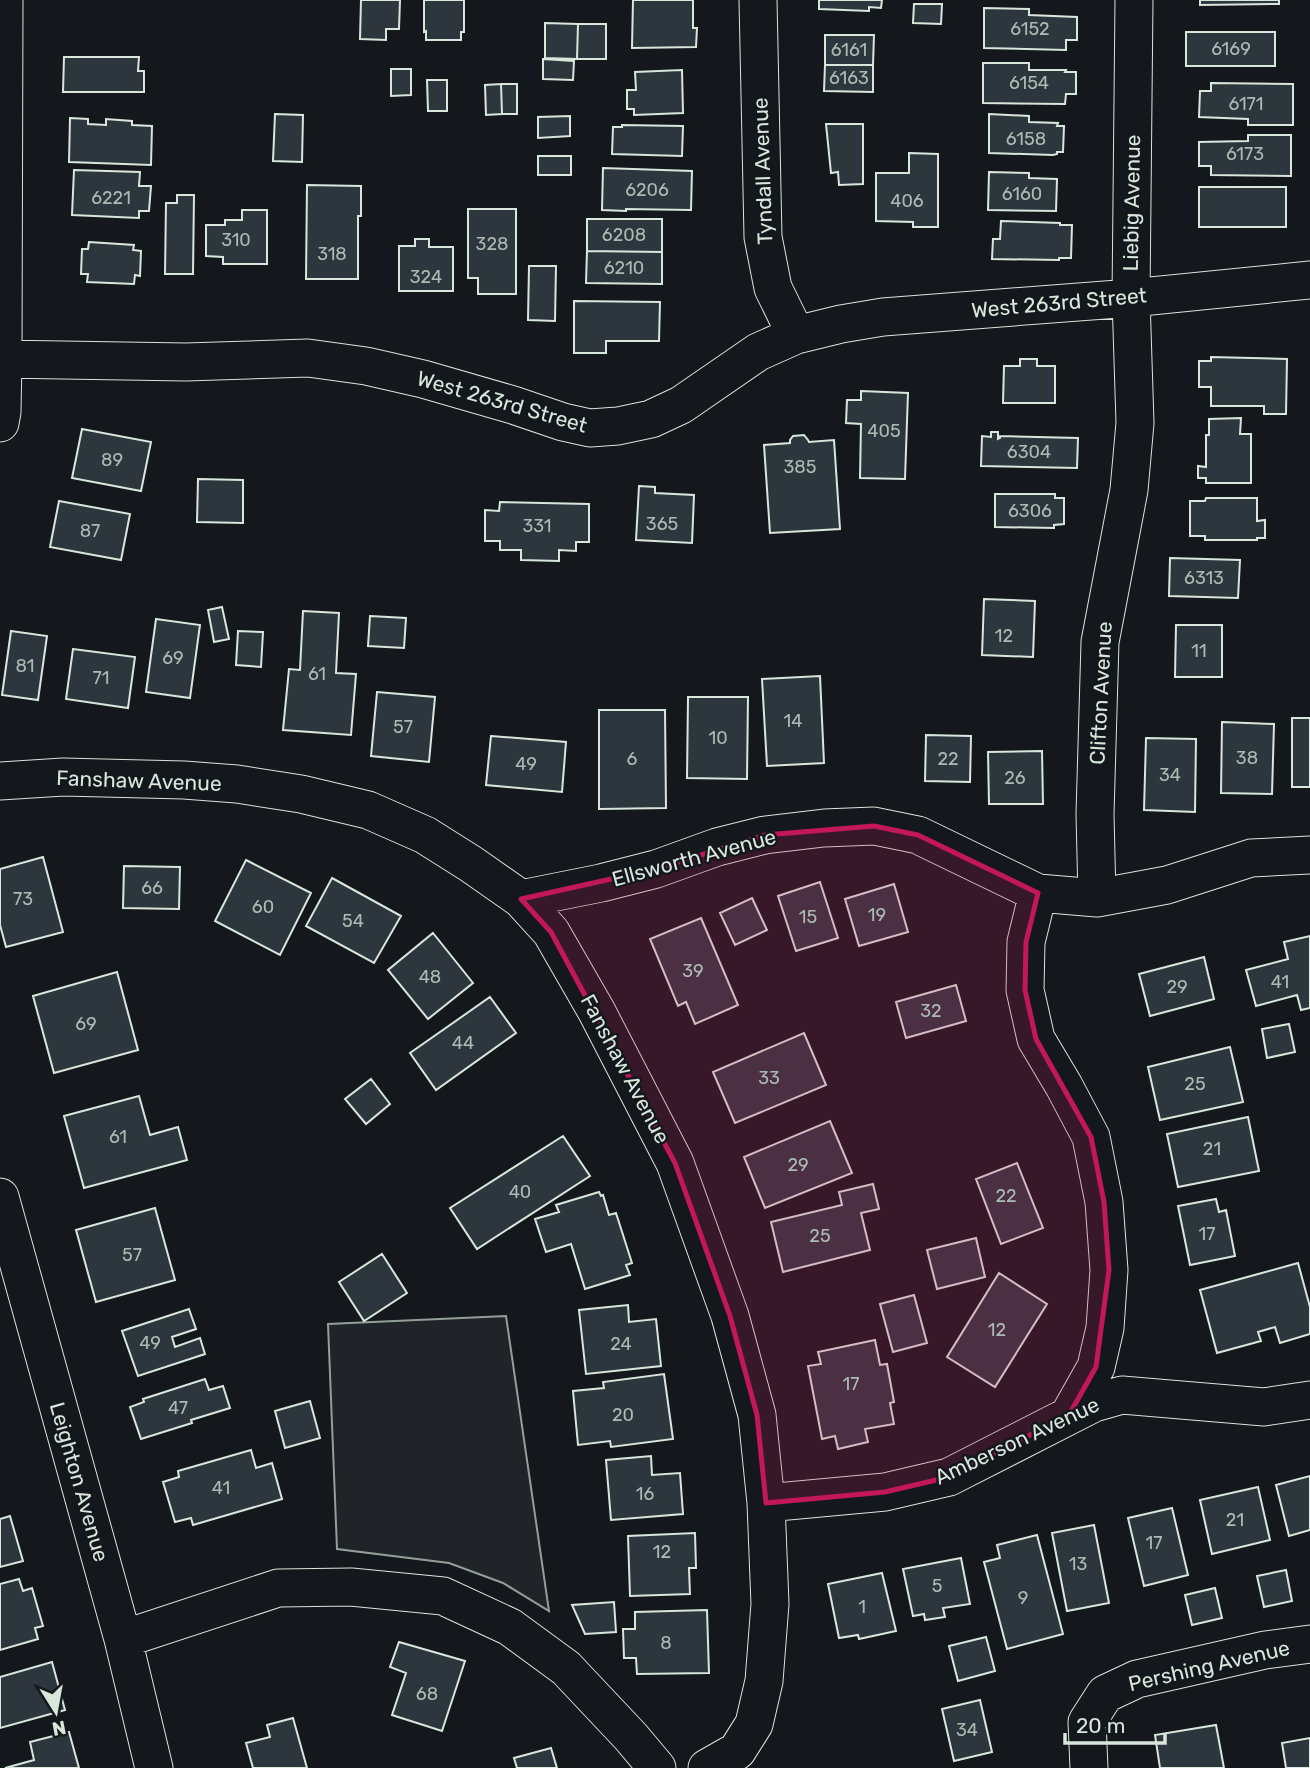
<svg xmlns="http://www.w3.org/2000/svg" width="1310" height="1768" viewBox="0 0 1310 1768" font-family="Rubik,sans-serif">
<rect width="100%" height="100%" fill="#14181c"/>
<path fill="#202428" stroke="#939e99" stroke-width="2" d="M506,1316L549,1611L503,1583L449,1563L337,1549L328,1324Z"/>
<path fill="#2c363c" stroke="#d8e6dc" stroke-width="2" d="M361,0H400L399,29H386V40L360,39Z
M424,0H464V32H461V40H426V31L424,32Z
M633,0H693V28H697L696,47L632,48Z
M819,0H882L881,8L869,7V11L819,9Z
M1200,0H1279V4L1200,5Z
M914,4H942L941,24L913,23Z
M984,8L1029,9V15L1077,17V40H1066V50L984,48Z
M545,23L578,24L577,59L545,58Z
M578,24H606V59H577Z
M1186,32H1275V66H1186Z
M825,35H874L873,65H825Z
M64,57H139L138,71H144V92H63Z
M543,59L574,61L573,80L543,79Z
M983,63H1029V70H1066L1065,72H1076V94H1066L1065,104L983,103Z
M825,65H873V92L824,91Z
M391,69H411V95L391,96Z
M682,70L683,113L634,115V109H627V90H636L635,72Z
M427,80H447V111H428Z
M1211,83L1293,84V125H1248V119L1199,117L1200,91H1211Z
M501,84H517V114H502Z
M501,84L502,114L486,115L485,85Z
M275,114L303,115L302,162L273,161Z
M989,114L1029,116V122L1058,123L1057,126H1064L1063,152H1057V154L1053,155L989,153Z
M570,116V136L538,138V117Z
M70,118L88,119V124L106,125V119L132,121V125L152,126L151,165L69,162Z
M826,124H863V184L839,185L838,172L831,173Z
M622,125L683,126L682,156L612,154L613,127H622Z
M1248,135H1291V176L1211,175V166H1199V142L1248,141Z
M909,153L938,154V227H913V222L876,221V173H909Z
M538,156H571V175H538Z
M603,168L692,171L691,210L626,209V211L602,210Z
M74,170L140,172L139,186H151L149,211H139V218L72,215Z
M989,172L1029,173V178L1057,179L1056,211L988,210Z
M307,185L361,186V216H358V279H306Z
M1199,187H1286V227H1199Z
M177,195H194L193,274H165L166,203H177Z
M468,209H516V294H478V278H468Z
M242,210H267V264H223V257L206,256V225H225V220H242Z
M587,219H662V252L587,251Z
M1001,221L1060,223V225H1072L1071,258H1059V260L992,259L993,239H1000Z
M415,239H429V247H453V291H399V246H415Z
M89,242L134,245L133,250L141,251L140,276L135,275L134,284L87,282L88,274H81L82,249H88Z
M587,251L662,252V284L586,283Z
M529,266H556L555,321L528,320Z
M574,301L660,302L659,341H606V353H574Z
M1211,357L1287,359L1286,414H1264V406H1211V387H1199V361H1211Z
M1020,359H1037V366H1055V403H1003L1004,366H1020Z
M861,391L908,393L905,479L860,478L861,424L846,423L847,400H861Z
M1241,418L1240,434H1251V483H1206V478H1198V466L1206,467V435H1209V419Z
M82,429L151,442L141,491L72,478Z
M991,432H998V439L1000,438V436L1078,438L1077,468L981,466L982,436L991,437Z
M804,435L808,440L809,442L834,440L840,529L770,533L764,445L790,443V440L793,436Z
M198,479L243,480V523L197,522Z
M639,486L655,487V493L694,495L692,543L636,540Z
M995,494H1055V498H1064V524L1054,525V528L995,527Z
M1206,498H1257V521L1265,520V538H1257V540H1205V536H1190V501H1205Z
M59,501L130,514L121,560L50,547Z
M500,502L589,504V542H576V551L559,550V561L521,560V550H500V541H485V510L499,511Z
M1170,558L1240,560L1238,598L1169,596Z
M984,599L1035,601L1033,657L982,655Z
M222,607L229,639L214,642L208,610Z
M303,611L339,613L336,673L356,674L351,735L283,730L289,669L300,670Z
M370,616L406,618L404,648L368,646Z
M156,619L200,625L190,698L146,692Z
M1176,625H1222V677H1175Z
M11,631L47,636L38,700L2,695Z
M238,631L263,632L261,667L236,665Z
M73,649L135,657L128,708L66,699Z
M820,676L824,763L767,766L762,679Z
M377,692L435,697L429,762L371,756Z
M688,697H748L747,779L687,778Z
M599,710H665L666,808L599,809Z
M1292,718H1310V787H1292Z
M1222,722L1274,724L1272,794L1221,793Z
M926,735L971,736L970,782L925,781Z
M491,736L566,742L562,792L486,785Z
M1146,738L1196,739L1195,812L1144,810Z
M1042,751L1043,804H989L988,752Z
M43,857L63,932L6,947L0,925V869Z
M246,860L311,893L280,955L215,921Z
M124,866L180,867L179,909L123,908Z
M332,878L401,916L374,963L306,926Z
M820,882L838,938L796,951L778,896Z
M894,884L908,932L859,946L845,899Z
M752,898L767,930L735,945L720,913Z
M701,918L738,1005L695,1024L686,1002L678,1006L650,939Z
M433,933L473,983L428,1019L388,970Z
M1310,936V1008L1301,1010L1297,995L1256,1006L1246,970L1288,959L1284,942Z
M1204,957L1214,999L1150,1016L1139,974Z
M117,972L138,1050L54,1073L33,996Z
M956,985L966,1021L906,1038L896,1002Z
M490,997L516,1033L436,1090L410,1053Z
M1289,1024L1295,1052L1267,1058L1262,1029Z
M804,1033L826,1085L735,1123L713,1072Z
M1230,1047L1243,1102L1160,1120L1148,1067Z
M371,1079L390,1104L366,1124L345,1099Z
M139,1096L150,1135L178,1127L187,1160L84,1188L64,1116Z
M1248,1117L1259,1171L1178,1187L1167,1134Z
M830,1121L852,1173L765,1208L744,1157Z
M563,1136L590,1176L477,1249L450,1208Z
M1017,1163L1043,1228L1001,1244L976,1179Z
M873,1184L879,1209L861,1213L870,1250L783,1272L771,1222L842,1205L839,1192Z
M599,1192L601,1196L603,1195L609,1215L616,1213L632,1263L626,1265L630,1275L585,1289L571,1244L546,1252L535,1219L559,1212L556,1205Z
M1216,1199L1219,1212L1226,1210L1235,1256L1190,1265L1178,1206Z
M155,1208L175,1280L96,1302L76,1230Z
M976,1238L985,1277L937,1289L927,1250Z
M382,1254L407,1293L364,1321L339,1282Z
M1298,1263L1310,1307V1334L1280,1343L1275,1327L1258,1332L1261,1341L1217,1353L1200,1290Z
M999,1273L1047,1304L995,1387L947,1357Z
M914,1295L927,1343L893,1352L880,1304Z
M628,1305L629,1322L656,1319L661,1366L586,1374L579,1310Z
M189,1309L196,1329L172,1337L175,1347L200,1338L205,1354L138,1376L122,1331Z
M875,1340L880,1365L887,1364L894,1402L890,1403L894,1424L865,1429L868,1442L838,1449L835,1436L822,1439L808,1366L821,1364L818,1352Z
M664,1374L673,1439L611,1447L610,1441L578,1445L573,1391L604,1388L603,1382Z
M205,1379L209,1390L223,1386L230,1408L191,1420L192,1423L141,1439L130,1407L144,1402L143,1399Z
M310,1401L320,1438L285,1448L275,1411Z
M251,1450L256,1468L272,1463L282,1499L193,1525L191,1518L175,1522L163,1482L179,1477L178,1471Z
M651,1456L652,1475L680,1473L683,1514L611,1520L606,1460Z
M1310,1476V1530L1289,1536L1276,1485Z
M1258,1487L1270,1540L1212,1554L1200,1500Z
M1172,1508L1188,1575L1144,1586L1128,1518Z
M10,1516L23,1561L0,1567V1519Z
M1094,1525L1109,1603L1067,1611L1052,1533Z
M695,1533L696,1568H689L690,1594L630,1596L628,1536Z
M1037,1535L1063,1634L1007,1649L984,1562L1000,1558L997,1545Z
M961,1558L970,1604L943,1608L945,1617L925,1620L924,1614L913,1616L903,1569Z
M1286,1570L1292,1601L1264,1607L1257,1576Z
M882,1573L896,1631L859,1639L858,1635L839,1638L828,1584Z
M19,1579L23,1591L32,1588L43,1626L35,1628L38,1639L0,1650V1584Z
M1215,1588L1222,1618L1192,1625L1185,1595Z
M614,1602L616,1632L585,1634L572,1605Z
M707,1610L709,1673L637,1674L636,1658H624L623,1629H635V1612Z
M986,1637L995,1671L958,1681L949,1646Z
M399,1642L465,1661L442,1731L392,1715L406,1673L390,1667Z
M52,1662L65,1710L0,1728V1677Z
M980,1700L992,1752L954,1761L942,1709Z
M293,1718L307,1768H253L246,1743L270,1737L267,1725Z
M1216,1725L1224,1768H1160L1155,1735Z
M69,1732L79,1768H5L34,1760L30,1742Z
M1310,1738V1768H1286L1282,1743Z
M551,1748L557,1768H517L514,1758Z"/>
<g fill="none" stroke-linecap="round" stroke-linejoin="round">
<defs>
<path id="minor" d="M758,0L763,237L773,288L796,335
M0,359L186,362L308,358L366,366L423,379L513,405L563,422L590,428L618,426L651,419L681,405L758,352L796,335L841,324L883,317L1131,298L1310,280
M0,423L2,412L3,359L4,0
M0,781L63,777L184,780L237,784L301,794L368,810L425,835L471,864L521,899L551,932L597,1012L675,1163L730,1316L757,1415L766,1503L770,1604L764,1681L754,1724L737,1751L707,1768
M1038,893L1026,942L1025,990L1036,1039L1064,1086L1091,1137L1104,1202L1109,1270L1105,1328L1096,1367L1069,1415
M1097,898L1095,814L1100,642L1129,490L1135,423L1131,298L1134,0
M521,899L601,883L656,869L717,847L765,835L824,828L874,826L918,835L1038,893L1097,898L1167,885L1251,858L1310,855
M0,1197L123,1639L154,1768
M766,1503L885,1492L949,1477L1094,1403L1122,1395L1264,1407L1310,1400
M123,1639L278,1588L351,1587L443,1596L510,1627L566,1668L631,1737L657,1768
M1089,1768L1087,1722L1105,1694L1137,1679L1265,1650L1310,1644"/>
</defs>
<use href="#minor" stroke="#d8e6dc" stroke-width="39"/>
<use href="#minor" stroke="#14181c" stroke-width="37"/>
</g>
<path fill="#c2185b" fill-opacity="0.2" stroke="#c2185b" stroke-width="5" stroke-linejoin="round" d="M874,826L918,835L1038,893L1026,942L1025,990L1036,1039L1091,1137L1104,1202L1109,1270L1096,1367L1069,1415L949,1477L885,1492L766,1503L757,1415L730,1316L675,1163L551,932L521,899L656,869L765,835Z"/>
<g text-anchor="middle" stroke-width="5" stroke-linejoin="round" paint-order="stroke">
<g font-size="18" fill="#adbab4">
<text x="1030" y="35">6152</text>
<text x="1231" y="55">6169</text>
<text x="849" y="56">6161</text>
<text x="849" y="84">6163</text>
<text x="1029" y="89">6154</text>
<text x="1246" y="110">6171</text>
<text x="1026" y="145">6158</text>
<text x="1245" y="160">6173</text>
<text x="647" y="196">6206</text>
<text x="1022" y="200">6160</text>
<text x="111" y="204">6221</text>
<text x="907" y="207">406</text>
<text x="624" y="241">6208</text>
<text x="236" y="246">310</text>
<text x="492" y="250">328</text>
<text x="332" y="260">318</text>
<text x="624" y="274">6210</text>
<text x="426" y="283">324</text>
<text x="884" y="437">405</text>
<text x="1029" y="458">6304</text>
<text x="112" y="466">89</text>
<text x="800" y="473">385</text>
<text x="1030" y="517">6306</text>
<text x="662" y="530">365</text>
<text x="537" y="532">331</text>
<text x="90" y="537">87</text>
<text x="1204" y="584">6313</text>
<text x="1004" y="642">12</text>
<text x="1199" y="657">11</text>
<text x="173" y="664">69</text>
<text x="25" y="672">81</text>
<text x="317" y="680">61</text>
<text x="101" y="684">71</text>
<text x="793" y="727">14</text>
<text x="403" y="733">57</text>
<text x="718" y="744">10</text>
<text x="1247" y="764">38</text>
<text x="632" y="765">6</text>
<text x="948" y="765">22</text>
<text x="526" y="770">49</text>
<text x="1170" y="781">34</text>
<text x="1015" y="784">26</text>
<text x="152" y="894">66</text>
<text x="23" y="905">73</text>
<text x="263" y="913">60</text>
<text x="877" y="921">19</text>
<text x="808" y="923">15</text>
<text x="353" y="927">54</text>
<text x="693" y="977">39</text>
<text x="430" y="983">48</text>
<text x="1280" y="988">41</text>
<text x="1177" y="993">29</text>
<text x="931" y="1017">32</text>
<text x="86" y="1030">69</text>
<text x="463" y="1049">44</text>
<text x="769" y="1084">33</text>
<text x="1195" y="1090">25</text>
<text x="118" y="1143">61</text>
<text x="1212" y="1155">21</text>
<text x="798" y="1171">29</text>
<text x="520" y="1198">40</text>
<text x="1006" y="1202">22</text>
<text x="1207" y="1240">17</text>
<text x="820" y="1242">25</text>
<text x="132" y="1261">57</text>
<text x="997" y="1336">12</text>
<text x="150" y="1349">49</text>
<text x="621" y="1350">24</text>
<text x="851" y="1390">17</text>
<text x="178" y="1414">47</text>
<text x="623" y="1421">20</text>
<text x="221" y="1494">41</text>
<text x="645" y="1500">16</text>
<text x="1235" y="1526">21</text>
<text x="1154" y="1549">17</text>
<text x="662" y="1558">12</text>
<text x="1078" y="1570">13</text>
<text x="937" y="1592">5</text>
<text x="1023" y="1604">9</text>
<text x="862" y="1613">1</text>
<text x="666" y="1649">8</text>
<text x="427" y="1700">68</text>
<text x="967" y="1736">34</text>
</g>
<g font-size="21" fill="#d8e6dc" stroke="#14181c">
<text transform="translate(763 171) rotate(-92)" y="7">Tyndall Avenue</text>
<text transform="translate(1132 203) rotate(-89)" y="7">Liebig Avenue</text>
<text transform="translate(1059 303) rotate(-5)" y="7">West 263rd Street</text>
<text transform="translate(502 402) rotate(16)" y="7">West 263rd Street</text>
<text transform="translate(1101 693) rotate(-87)" y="7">Clifton Avenue</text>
<text transform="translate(139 781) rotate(2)" y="7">Fanshaw Avenue</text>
<text transform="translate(694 858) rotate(-15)" y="7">Ellsworth Avenue</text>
<text transform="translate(625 1069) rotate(62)" y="7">Fanshaw Avenue</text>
<text transform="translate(1017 1441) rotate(-25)" y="7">Amberson Avenue</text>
<text transform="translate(79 1482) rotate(74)" y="7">Leighton Avenue</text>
<text transform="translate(1209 1666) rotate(-13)" y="7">Pershing Avenue</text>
</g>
</g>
<g transform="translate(56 1712) rotate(169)" stroke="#14181c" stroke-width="5" paint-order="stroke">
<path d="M0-5L12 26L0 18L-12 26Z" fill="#d8e6dc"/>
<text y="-10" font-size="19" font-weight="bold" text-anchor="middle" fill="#d8e6dc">N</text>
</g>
<path d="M1065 1733v10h100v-10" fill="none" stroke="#d8e6dc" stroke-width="3.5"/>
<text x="1076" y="1733" font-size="21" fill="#d8e6dc" stroke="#14181c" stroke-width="5" paint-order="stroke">20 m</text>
</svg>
